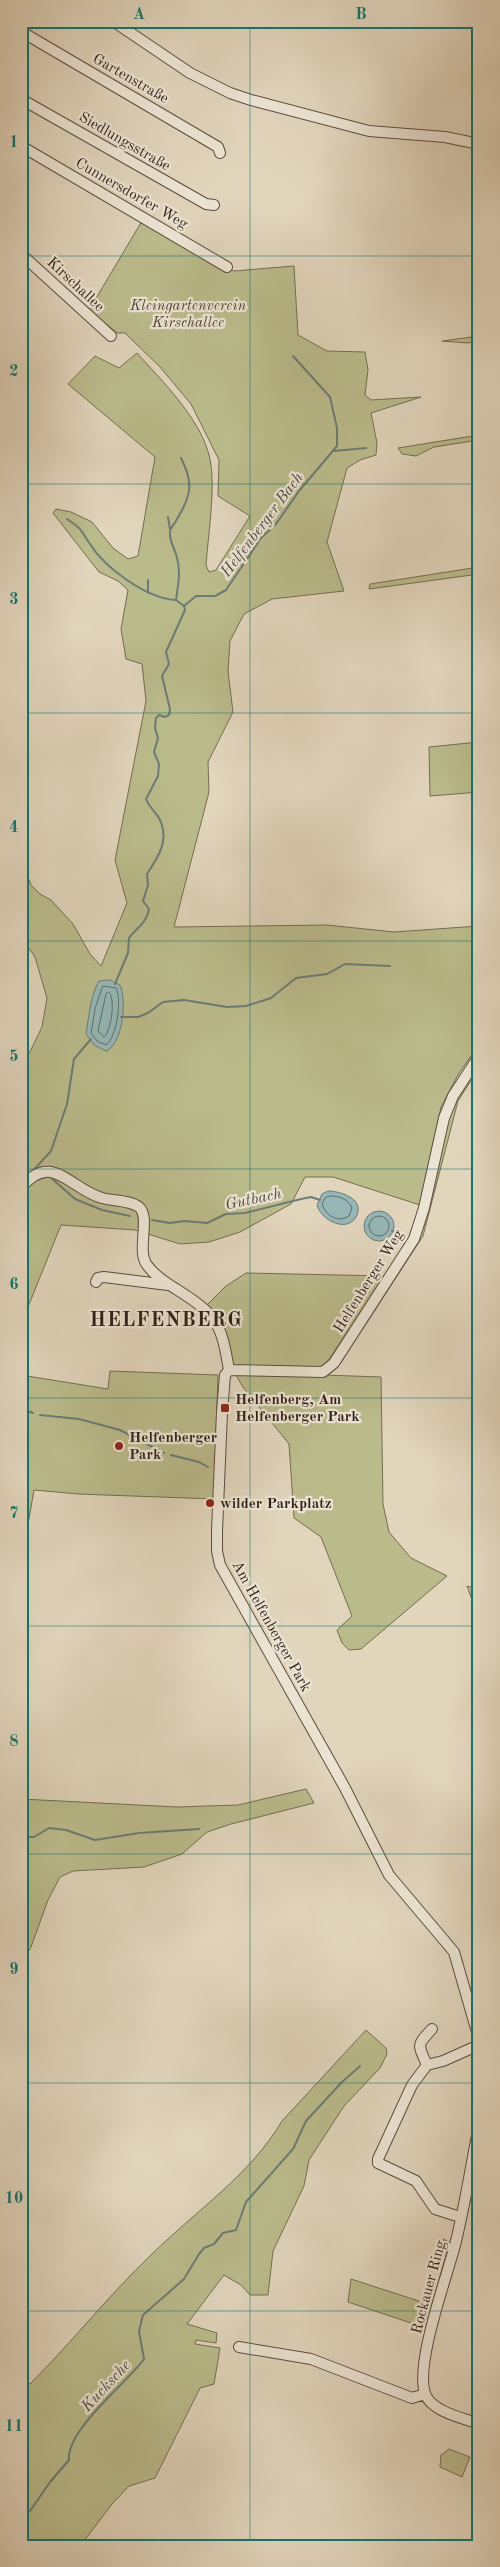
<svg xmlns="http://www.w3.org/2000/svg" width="500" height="2567" viewBox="0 0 500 2567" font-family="'Old Standard TT',serif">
<rect width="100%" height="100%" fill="#e1d5bc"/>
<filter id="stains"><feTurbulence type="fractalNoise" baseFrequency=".004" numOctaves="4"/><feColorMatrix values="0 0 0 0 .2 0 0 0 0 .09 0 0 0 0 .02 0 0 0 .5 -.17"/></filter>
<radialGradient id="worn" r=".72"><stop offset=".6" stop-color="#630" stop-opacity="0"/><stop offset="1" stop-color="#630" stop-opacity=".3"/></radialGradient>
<path fill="#babb8b" stroke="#746d51" d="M142,221L223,268L234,271L294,266L298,335L327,351L365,352L368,370L365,395L371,400L421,397L371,413L377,443L376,455L360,460L347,468L327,542L344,591L272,599L244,614L230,641L228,671L233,712L208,762L209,792L174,927L327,925L394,932L479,926V1045L459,1073L441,1107L420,1205L333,1177H305L291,1204L240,1232L209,1242L180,1244L135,1230L61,1225L26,1312L21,1315V1070L42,1027L47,998L35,957L21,937V858L31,885L40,894L51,900L73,924L90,954L101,966L127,903L115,860L146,701L142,664L126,659L121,629L128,590L118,581L99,572L53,513L56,509L71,512L92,522L113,548L128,559L138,556L155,457L68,384L95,356L119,368L137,353C162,381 202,420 210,459C216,487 208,536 206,565L209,572L216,570L250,516L218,496L219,460L191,404L160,367L125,333H117L89,310Z
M479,336V341L467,343L442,341Z
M479,435V440L434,447L416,456L402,454L398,448Z
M479,567V574L369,589L370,584Z
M479,742V792L430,796L429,747Z
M479,1061V1068L458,1101L423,1236L340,1364L338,1362L412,1248L452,1103Z
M246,1273L384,1276L326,1364L324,1375L381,1377L383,1504L389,1532L411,1558L447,1576L361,1649L349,1650L342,1643L337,1630L352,1616L321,1537L294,1518L289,1444L243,1387L231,1367L228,1341L221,1320L207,1305L226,1286Z
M110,1371L218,1375L214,1499L78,1494L34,1490L21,1564V1375L108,1389Z
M467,1586L479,1589V1619Z
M306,1789L314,1803L231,1824L207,1832L182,1854L144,1867L73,1871L60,1877L48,1900L31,1947L21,1963V1799L177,1807L238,1805Z
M366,2030L386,2048L387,2054L380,2068L344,2106L309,2160L304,2186L273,2251L268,2295H250L241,2285L224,2275L187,2324L217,2333L216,2343L196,2340L195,2344L220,2348L214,2384L200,2388L155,2478L129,2486L112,2504L80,2546H21V2376L30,2384C72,2342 109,2295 152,2254C196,2211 251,2174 282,2121Z
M443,2239L451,2243L429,2329L348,2302L351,2279L428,2304L433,2301L448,2248Z
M449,2449L470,2457L462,2477L440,2467L441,2455Z"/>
<path fill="#95b8b7" stroke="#6c7b77" d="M110,980L120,985C127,1000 123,1044 106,1051L94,1045L86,1034C89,1016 90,997 99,981Z
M328,1191C339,1191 364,1198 357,1215C349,1234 321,1221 317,1205L322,1194Z
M364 1226a15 15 0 1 1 30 0a15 15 0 1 1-30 0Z"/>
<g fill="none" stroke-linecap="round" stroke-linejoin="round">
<path stroke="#626c67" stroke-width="1" d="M103,986L116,988C122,999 117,1037 106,1045L97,1041L91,1033L95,1009Z
M109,992C116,999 111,1031 104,1037L98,1031L106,994Z
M330,1196C340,1196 348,1199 352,1208L349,1216C338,1223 326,1216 322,1204L325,1198Z
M369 1226a10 10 0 1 1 20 0a10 10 0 1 1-20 0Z"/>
<path stroke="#6c7b77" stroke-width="2" d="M334,451L366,448
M181,458C194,483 191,496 177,519C175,524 170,527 170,532C169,541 175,549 177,558C181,573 178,585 176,600L184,606
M168,517L170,529
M67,519C82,529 80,529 90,544C105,568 146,598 175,600
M148,580V593
M115,984L128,953L129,938C137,927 147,923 149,909L143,901L148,885L147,874C159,856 170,839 159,818C155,811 150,809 146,799L158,776L159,764L154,752L158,738L155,728L156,718L159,715L165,717L169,715L170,709L162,676L169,664L166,652L185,610L184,606L196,596H215L226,590L261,538L276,524L299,491L337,446V428L330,397L293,356
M121,1017H138L148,1013L163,1002L184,1000L227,1007L246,1006L271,998L296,978L327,974L345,964L390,966
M30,1174L51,1151L67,1104L74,1059L91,1039
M37,1180L49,1176L75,1199L102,1210L130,1216
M21,1197L27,1189
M152,1220L170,1223L184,1221L207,1223L226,1214L245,1213L301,1199L311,1197L320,1200
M392,1231L399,1233
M21,1409L33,1413
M40,1415L79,1419L120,1430L164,1453
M171,1455L199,1462L208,1467
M21,1837H34L49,1828L66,1830L95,1840L139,1833L199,1829
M21,2516L30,2511L50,2482L69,2460C66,2430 126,2384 144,2359L139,2331L143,2315L184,2279L199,2254L204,2248L214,2244L223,2233L236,2230L246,2202L293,2149L306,2121L341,2083L360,2066"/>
<defs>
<path id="minor" d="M113,21L190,73L230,93L251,100L369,131L445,137L479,144
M22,32L218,147L220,153
M21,34L29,21
M21,99L206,204L214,205
M21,146L227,267
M21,254L111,336
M21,1188C51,1150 70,1189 102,1198C113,1201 130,1200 139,1207C151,1217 136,1251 147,1265C154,1275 166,1283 176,1289C217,1315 221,1322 229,1370L225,1375L222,1412L217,1531V1551L220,1565L345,1788L389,1875L454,1952L479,2039
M96,1282L98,1278L104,1277L168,1285
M229,1370L323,1372L334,1363L414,1239L424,1208L444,1118L453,1096L479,1056
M427,2065C418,2044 416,2046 432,2029
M479,2125C471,2165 465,2206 455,2245C447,2277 413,2368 426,2396C434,2412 463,2418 479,2424
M460,2217L435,2209L416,2181L378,2163V2159L412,2085L427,2065L443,2061L479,2045
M239,2347L311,2359L412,2398L425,2394"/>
</defs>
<use href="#minor" stroke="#5b4c40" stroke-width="12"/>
<use href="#minor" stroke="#ece4d3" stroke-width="10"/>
</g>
<path fill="none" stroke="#0f766e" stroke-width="1" stroke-opacity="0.55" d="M250,21V2546M21,256H479M21,484H479M21,713H479M21,941H479M21,1169H479M21,1398H479M21,1626H479M21,1854H479M21,2083H479M21,2311H479"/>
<g fill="#8f2418" stroke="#ece4d3" stroke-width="2">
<rect x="220" y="1403" width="10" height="10" rx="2.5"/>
<circle cx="119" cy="1446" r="5"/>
<circle cx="210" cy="1503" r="5"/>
</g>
<g text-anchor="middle" stroke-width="4.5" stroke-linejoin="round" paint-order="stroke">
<g font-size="15" fill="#2e1f17" stroke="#ece4d3">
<text transform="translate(131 78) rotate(30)" y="5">Gartenstraße</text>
<text transform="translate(125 141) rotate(30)" y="5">Siedlungsstraße</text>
<text transform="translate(132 193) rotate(30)" y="5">Cunnersdorfer Weg</text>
<text transform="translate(76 284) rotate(43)" y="5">Kirschallee</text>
<text transform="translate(368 1281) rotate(-58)" y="5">Helfenberger Weg</text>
<text transform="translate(272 1626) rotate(61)" y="5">Am Helfenberger Park</text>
<text transform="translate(428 2287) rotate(-75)" y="5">Rockauer Ring</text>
</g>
<g font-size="15" font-style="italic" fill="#514634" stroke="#ece4d3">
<text x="188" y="310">Kleingartenverein<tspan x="188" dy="17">Kirschallee</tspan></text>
</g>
<g font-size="15" font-weight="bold" fill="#2e1f17" stroke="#ece4d3" text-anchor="start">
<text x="235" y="1404">Helfenberg, Am<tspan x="235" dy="17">Helfenberger Park</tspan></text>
<text x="129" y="1442">Helfenberger<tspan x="129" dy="17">Park</tspan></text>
<text x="220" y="1508">wilder Parkplatz</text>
</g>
<g font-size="16" font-style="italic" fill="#4d4d47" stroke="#ece4d3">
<text transform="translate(261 524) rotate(-53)" y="6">Helfenberger Bach</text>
<text transform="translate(253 1198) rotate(-12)" y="6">Gutbach</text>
<text transform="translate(105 2385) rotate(-47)" y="6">Kucksche</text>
</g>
<g font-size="20" font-weight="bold" letter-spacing="1" fill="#2e1f17" stroke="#ece4d3">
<text x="166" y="1326">HELFENBERG</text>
</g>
</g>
<rect width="500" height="2567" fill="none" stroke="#e1d5bc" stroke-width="55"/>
<rect x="28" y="28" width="444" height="2512" fill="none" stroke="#0f766e" stroke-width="2"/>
<g font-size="16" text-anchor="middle" font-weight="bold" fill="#0f766e">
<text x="139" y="19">A</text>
<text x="361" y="19">B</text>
<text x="14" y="147">1</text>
<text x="14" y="376">2</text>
<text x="14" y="604">3</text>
<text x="14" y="832">4</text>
<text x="14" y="1061">5</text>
<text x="14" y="1289">6</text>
<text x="14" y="1518">7</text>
<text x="14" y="1746">8</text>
<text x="14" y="1974">9</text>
<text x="14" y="2203">10</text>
<text x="14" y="2431">11</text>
</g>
<rect width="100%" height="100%" filter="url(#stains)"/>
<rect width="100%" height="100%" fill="url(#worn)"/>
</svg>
